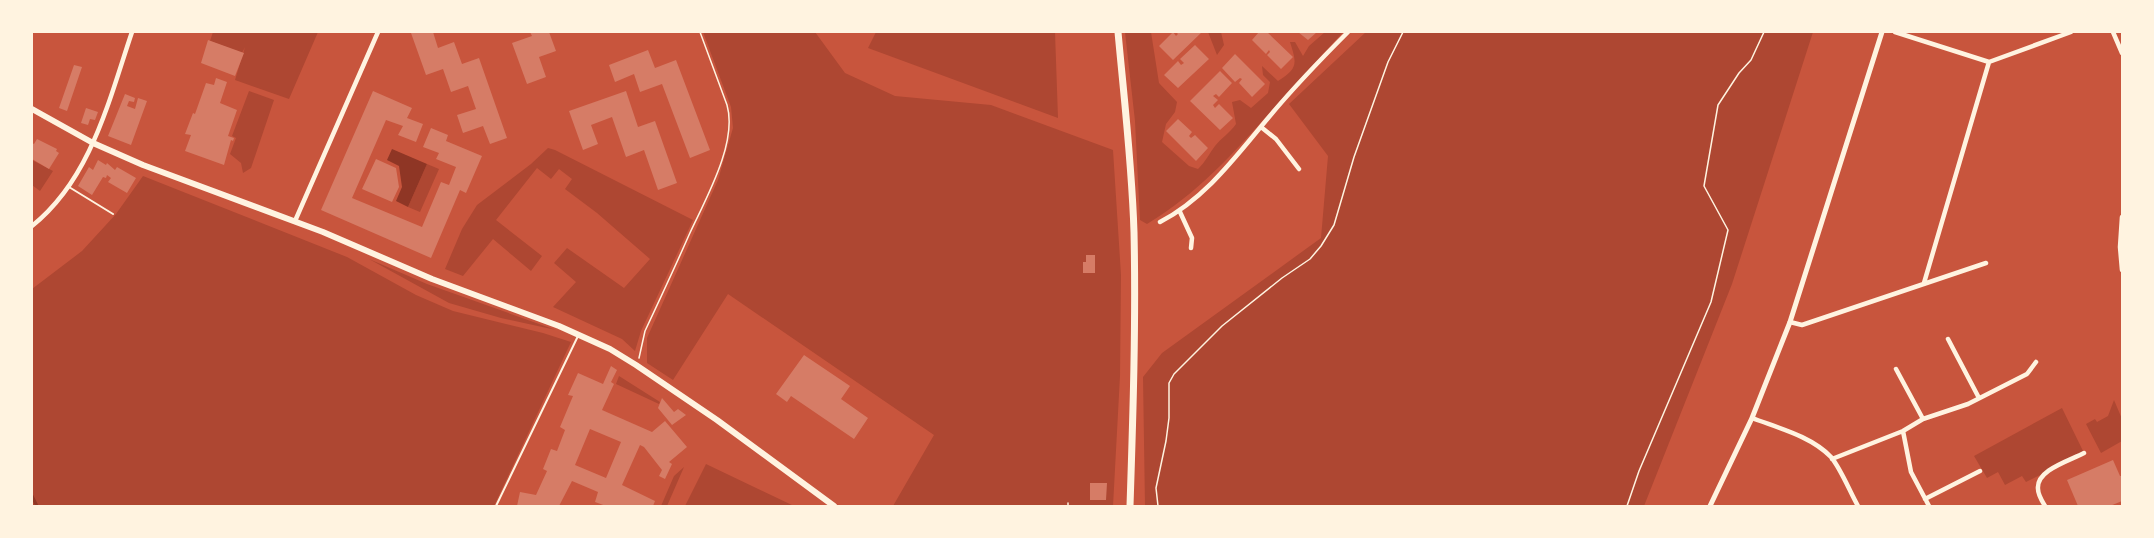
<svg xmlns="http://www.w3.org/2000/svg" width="2154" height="538" viewBox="0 0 2154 538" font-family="Rubik,sans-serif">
<rect width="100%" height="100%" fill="#c8553d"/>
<path fill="#ae4732" d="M213,32H318L289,99L235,80L245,47L242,53L210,41Z
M703,32H815L845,73L895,96L991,105L1113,150L1121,275L1120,376L1113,506H893L934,435L728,294L673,380L647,363V338L718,180L733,128L731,107Z
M876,32H1055L1058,118L868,48Z
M1125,32H1151L1159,83L1177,102L1175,112L1166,124L1162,142L1189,166L1198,169C1206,161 1209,154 1215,146C1221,138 1230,133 1236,124L1232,102L1240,100L1251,108L1268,93L1270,82L1263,75L1262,66L1278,81C1298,68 1297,64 1290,42H1295L1303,56L1309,46L1325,32H1343C1323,54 1302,77 1281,100C1240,146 1201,192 1147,224L1140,220L1135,121Z
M1208,32H1221L1224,45L1217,55Z
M1366,32H1813L1732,284L1644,506H1145L1143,377L1162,353L1321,238L1328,156L1289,104Z
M249,91L274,100L251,168L243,173L241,163L230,154L236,138L232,136Z
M548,148L555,150L693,220L641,331L635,351L622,339L553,307L576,282L554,263L567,248L624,288L650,259L597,213L565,189L572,179L559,169L551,179L537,168L496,220L542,256L531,271L493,239L463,276L445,269L462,229L477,205L531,164Z
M32,160L53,171L40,191L32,185Z
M427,164L439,169L420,212L408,207Z
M143,176L347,257L416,295L453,311L543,333L571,342L494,506H32V289L82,251L116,214Z
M369,259L427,284L556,330L501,318L449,303Z
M619,376L660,402L659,404L616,384Z
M2114,400L2122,419V441L2101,453L2086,424L2095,419L2097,422L2108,416Z
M2062,408L2084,453L2026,482L2022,476L2005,485L1998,472L1987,478L1974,456Z
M706,464L794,506H685Z
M684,467L667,506H661L674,476Z"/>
<path fill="#8f3625" d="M392,149L427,164L408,207L396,201L402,187L399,166L387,160Z"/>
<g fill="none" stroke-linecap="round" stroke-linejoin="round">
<path stroke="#8f3625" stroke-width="3" d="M32,496L37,506"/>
</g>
<path fill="#d67c66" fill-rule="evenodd" d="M415,32H433L438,48L454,42L462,64L479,58L507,138L490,144L483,126L463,133L457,115L476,109L468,86L451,92L443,69L426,75L411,33Z
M530,32H549L556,51L539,57L546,77L527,84L512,43L532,36Z
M1173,32L1176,36L1178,34L1176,32H1202L1173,60L1159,46Z
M1259,32H1267L1293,57L1281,69L1267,55L1270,52L1269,50L1266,54L1252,40Z
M1298,32H1317L1308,40Z
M208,40L244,53L235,76L201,63Z
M1195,45L1209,59L1178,88L1164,75L1178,61L1181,65L1184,63L1180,59Z
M648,50L655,68L676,60L710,150L690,158L662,84L640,92L634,74L615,82L609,65Z
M1235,54L1265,84L1252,97L1239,83L1242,79L1240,78L1235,82L1222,68Z
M74,65L82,67L67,111L59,108Z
M1220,71L1232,83L1219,97L1216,94L1213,96L1218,100L1213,105L1215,108L1219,104L1233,118L1220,130L1190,101Z
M216,78L227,82L220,103L237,110L228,136L234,138L233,141L231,140L224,165L185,151L191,135L185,134L193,113L195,114L206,83L214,85Z
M373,91L412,108L407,118L423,124L416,142L398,135L403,126L386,120L352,198L422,227L441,182L449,185L456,167L436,159L439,153L423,147L431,128L448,135L446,141L482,156L466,193L460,190L431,258L321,210Z
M626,91L638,127L655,121L677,183L658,190L644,150L626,157L612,117L591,125L598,144L583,150L569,111Z
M125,94L135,98L134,102L129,101L127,106L135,109L138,98L147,101L131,145L108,136Z
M86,108L98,112L95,120L90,119L88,125L81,123Z
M1178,119L1192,132L1189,136L1191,138L1195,135L1208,148L1196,161L1166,131Z
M37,139L57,149L56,151L59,153L49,169L32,159V143L34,144Z
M376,159L396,168L399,187L392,202L362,189Z
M98,160L106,165L107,163L115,170L117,167L136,178L127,193L108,182L111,178L107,175L106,178L103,177L92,195L78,186L89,167L93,170Z
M1086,255H1095V273H1083V262H1086Z
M804,355L850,386L841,399L868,418L854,439L791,396L787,402L776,394Z
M611,366L617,370L611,382L614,384L602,410L652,432L665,421L687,447L669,462L672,464L665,479L659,476L662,470L644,447L640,445L622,485L655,501L653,506H606L595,502L598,492L572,481L559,506H517L520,492L536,495L547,471L543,469L551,449L557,451L565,430L560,427L573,396L568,395L578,373L603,384ZM590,429L621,442L606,478L575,465Z
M662,398L674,412L678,409L686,415L672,425L658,408Z
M2113,460L2120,476H2122V501L2110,506H2078L2067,480Z
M1090,483H1107L1106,500H1090Z"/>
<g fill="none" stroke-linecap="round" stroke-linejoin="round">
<path stroke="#fff3e0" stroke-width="1.5" d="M639,358L645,331C660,299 675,267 689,235C705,200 738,143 727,105L700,32
M1068,503V506
M1158,506L1156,488L1166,441L1169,418V383L1174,374L1222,326L1282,278L1310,259L1321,246L1334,225L1354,157L1388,62L1403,32
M1627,506L1639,471L1711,302L1728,230L1704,186L1718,105L1739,73L1751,60L1764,32"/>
<path stroke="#fff3e0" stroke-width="2" d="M69,187L113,214
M496,506L578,336"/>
<path stroke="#fff3e0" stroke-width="4.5" d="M1895,32L1989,62L2071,32
M2113,32L2122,53
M1261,127L1276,139L1299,169
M1180,212L1192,238L1191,248
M2122,217L2120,247L2122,270
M295,221L378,32
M1160,222C1206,198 1236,156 1269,117C1294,87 1321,59 1348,32
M32,226C91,179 109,100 132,32
M1924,283L1989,62
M1790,322L1802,325L1986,263
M1948,339L1979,398
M1896,369L1923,419
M1752,418C1778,428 1811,436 1831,457C1841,469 1850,492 1858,506
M1903,431L1911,472L1929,506
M1832,459L1903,431L1923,419L1968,404L2027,374L2036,362
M1925,499L1980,471
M2045,506C2042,501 2038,495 2038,489C2036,470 2069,461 2084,453"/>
<path stroke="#fff3e0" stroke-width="5" d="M1710,506L1752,418L1790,322L1882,32"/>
<path stroke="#fff3e0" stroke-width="6" d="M32,109L93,143L143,165L323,232L432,279L559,326L610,349L636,365L717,420L834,506"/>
<path stroke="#fff3e0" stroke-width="7" d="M1118,32C1124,98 1132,165 1134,232C1136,324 1133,415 1130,506"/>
</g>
<rect width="2154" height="538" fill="none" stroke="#fff3e0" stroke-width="66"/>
</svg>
